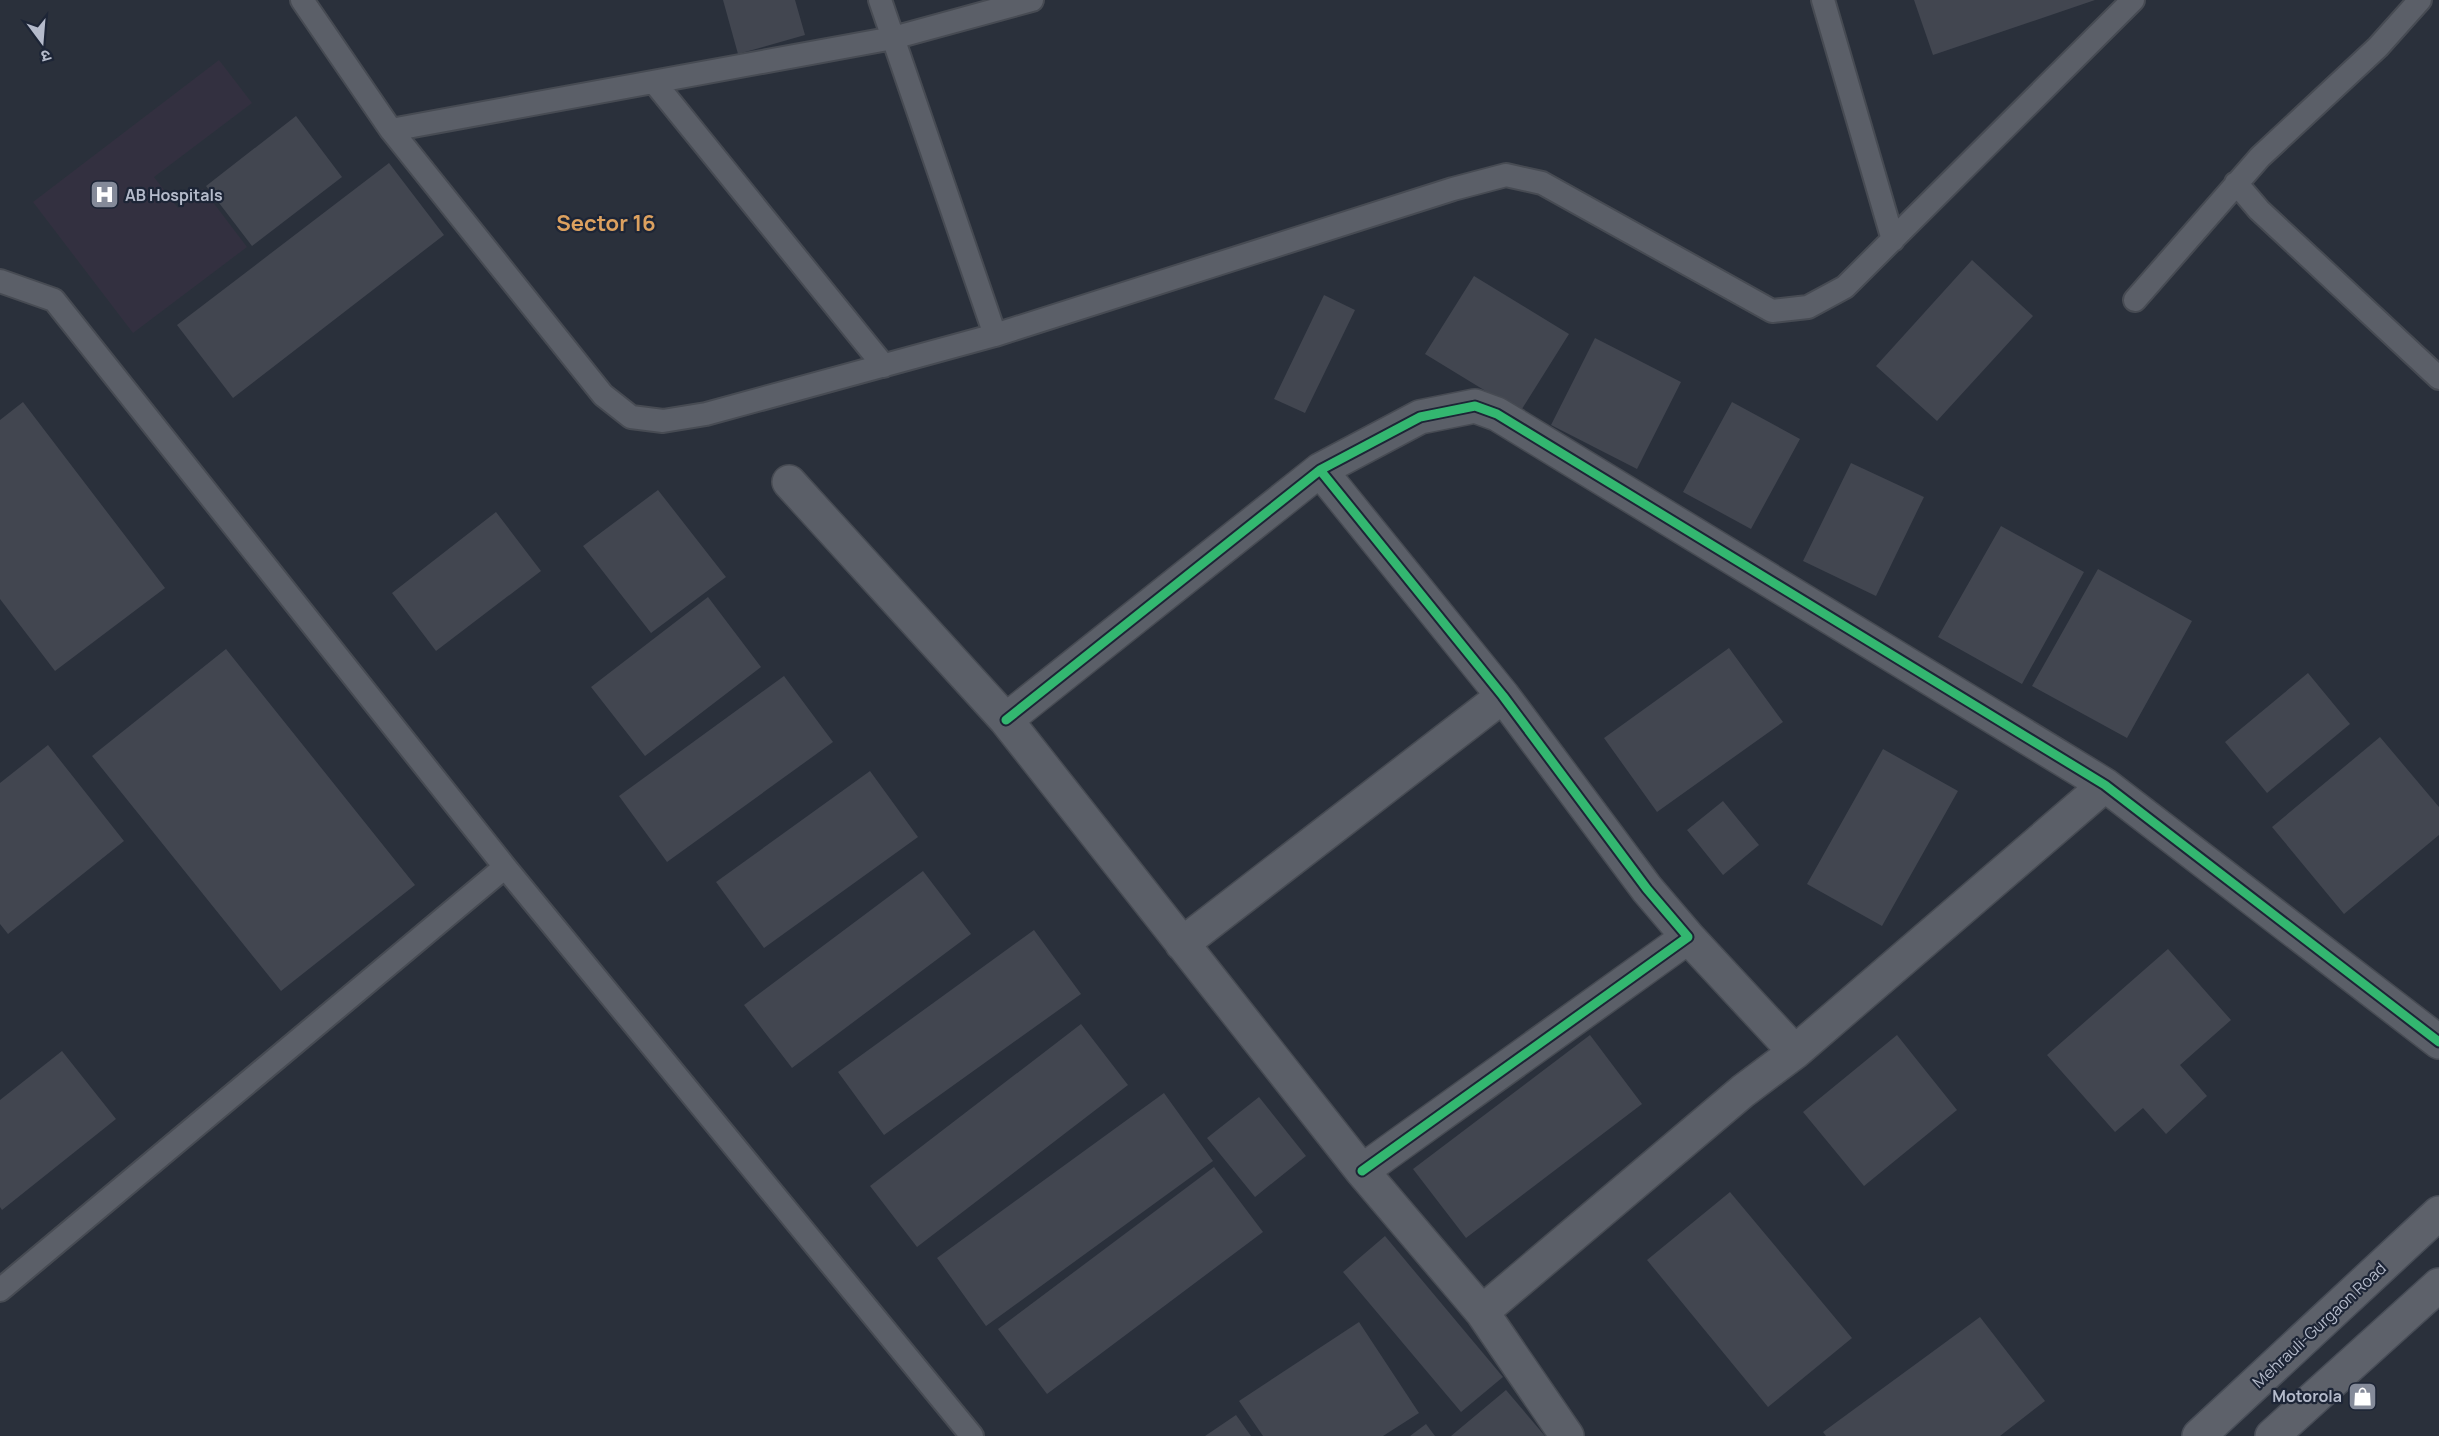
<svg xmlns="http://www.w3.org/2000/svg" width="2439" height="1436" viewBox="0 0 2439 1436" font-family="Manrope,'Noto Sans Devanagari',sans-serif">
<rect width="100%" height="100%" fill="#2a303b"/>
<path fill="#333040" d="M219,60L252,103L154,177L178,208L203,189L247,247L133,333L33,202Z"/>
<path fill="#424650" d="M723,0H795L805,35L738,54Z
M1914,0H2095L1933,55Z
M296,116L342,177L252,246L206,186Z
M389,163L444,235L233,398L177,325Z
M1972,260L2033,316L1937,421L1876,366Z
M1474,276L1569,334L1520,412L1425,354Z
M1324,295L1355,310L1305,413L1274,399Z
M1595,338L1681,382L1637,469L1551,425Z
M23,402L165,588L55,671L0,599V420Z
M1732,402L1800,439L1751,529L1683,492Z
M1851,463L1924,497L1876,596L1803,561Z
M658,490L726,577L651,633L583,546Z
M496,512L541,571L436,651L392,593Z
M2001,526L2084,572L2022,684L1938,637Z
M2098,569L2192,621L2127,738L2032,686Z
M708,597L761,667L645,756L591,687Z
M1729,648L1783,722L1657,812L1604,738Z
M226,649L415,885L281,991L92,756Z
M2308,673L2350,724L2267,793L2225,742Z
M784,676L833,742L667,862L619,796Z
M2380,737L2439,807V835L2344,914L2272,827Z
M48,745L124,841L8,934L0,924V783Z
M1883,749L1958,791L1882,926L1807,884Z
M870,771L918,837L764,948L716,882Z
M1723,801L1759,845L1723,875L1687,830Z
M923,871L971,934L792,1068L744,1005Z
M1034,930L1081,994L884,1135L838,1072Z
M2168,949L2231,1020L2180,1065L2207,1096L2166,1134L2143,1108L2115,1132L2047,1055Z
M1081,1024L1128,1085L917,1247L870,1186Z
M1590,1035L1642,1104L1466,1238L1413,1169Z
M1897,1035L1957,1110L1864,1186L1803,1112Z
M62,1051L116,1119L2,1210L0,1207V1100Z
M1164,1093L1213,1161L986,1326L937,1258Z
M1259,1097L1306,1156L1255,1197L1207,1138Z
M1214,1167L1263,1232L1047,1394L998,1329Z
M1730,1192L1852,1338L1768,1407L1647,1260Z
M1385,1236L1503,1377L1461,1412L1343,1272Z
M1980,1317L2045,1401L2000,1436H1826L1823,1432Z
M1359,1322L1419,1413L1383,1436H1263L1239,1401Z
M1506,1390L1545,1436H1451Z
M1236,1415L1251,1436H1205Z
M1426,1424L1435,1436H1410Z"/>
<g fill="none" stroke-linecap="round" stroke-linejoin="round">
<defs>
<path id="lane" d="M302,0L391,130L603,395L631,417L663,421L706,414L995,335L1453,189L1506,175L1542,183L1772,311L1808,307L1845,287L2133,0
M880,0L995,335
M1823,0L1893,240
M654,82L884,366
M391,130L893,38L1032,0
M2236,183L2259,210L2439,378
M0,281L54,300L505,867L972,1436
M2135,300L2260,157L2378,47L2420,0
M0,1290L505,867"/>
<path id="street" d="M1320,470L1420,417L1475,406L1497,414L2105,785L2439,1042
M789,482L1006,720L1362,1171L1482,1312L1567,1436
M1006,720L1320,470L1503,696L1647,889L1688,937L1362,1171
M1688,937L1795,1052
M1182,944L1503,696
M1482,1312L1743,1091L1795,1052L2105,785"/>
<path id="primary" d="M2199,1436L2439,1213
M2272,1436L2439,1285"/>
</defs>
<use href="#lane" stroke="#474b53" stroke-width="26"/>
<use href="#street" stroke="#474b53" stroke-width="36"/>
<use href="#primary" stroke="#484d57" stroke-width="36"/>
<use href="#lane" stroke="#5b5f68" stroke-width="22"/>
<use href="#street" stroke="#5b5f68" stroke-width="33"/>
<use href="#primary" stroke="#5d616a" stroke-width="33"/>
<defs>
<path id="cycleway" d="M1320,470L1420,417L1475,406L1497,414L2105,785L2439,1042
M1006,720L1320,470L1503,696L1647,889L1688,937L1362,1171"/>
</defs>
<use href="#cycleway" stroke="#1d2536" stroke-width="13"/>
<use href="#cycleway" stroke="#33b770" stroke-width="9"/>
</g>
<defs>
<symbol id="hospital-square" viewBox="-11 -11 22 22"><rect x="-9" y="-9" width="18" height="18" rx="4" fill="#848a99" stroke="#1d2536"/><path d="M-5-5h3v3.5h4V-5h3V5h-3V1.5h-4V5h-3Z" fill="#fff"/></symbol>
<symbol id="shop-square" viewBox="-11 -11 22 22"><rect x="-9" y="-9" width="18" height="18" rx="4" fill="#848a99" stroke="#1d2536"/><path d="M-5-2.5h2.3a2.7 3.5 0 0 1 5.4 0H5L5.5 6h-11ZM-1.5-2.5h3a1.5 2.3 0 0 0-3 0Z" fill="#fff"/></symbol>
</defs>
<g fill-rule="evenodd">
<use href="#hospital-square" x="88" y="178" width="33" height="33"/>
<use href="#shop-square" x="2346" y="1380" width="33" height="33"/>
</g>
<g text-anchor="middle" stroke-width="4.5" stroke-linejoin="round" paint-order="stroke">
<g font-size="16" font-weight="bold" fill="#b5bbcb" stroke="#1d2536" text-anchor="start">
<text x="125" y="201">AB Hospitals</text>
<text x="2342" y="1402" text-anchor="end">Motorola</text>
</g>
<g font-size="16" fill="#b5bbcb" stroke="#1d2536">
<text transform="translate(2319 1325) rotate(-43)" y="6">Mehrauli-Gurgaon Road</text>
</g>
<g font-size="22" font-weight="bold" fill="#dca15f" stroke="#1d2536">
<text x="606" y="231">Sector 16</text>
</g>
</g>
<g transform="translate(42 42) rotate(164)" stroke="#1d2536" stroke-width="4.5" paint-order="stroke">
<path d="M0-4.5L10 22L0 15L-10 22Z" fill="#b5bbcb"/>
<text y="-9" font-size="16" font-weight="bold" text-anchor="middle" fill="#b5bbcb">उ</text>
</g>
</svg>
